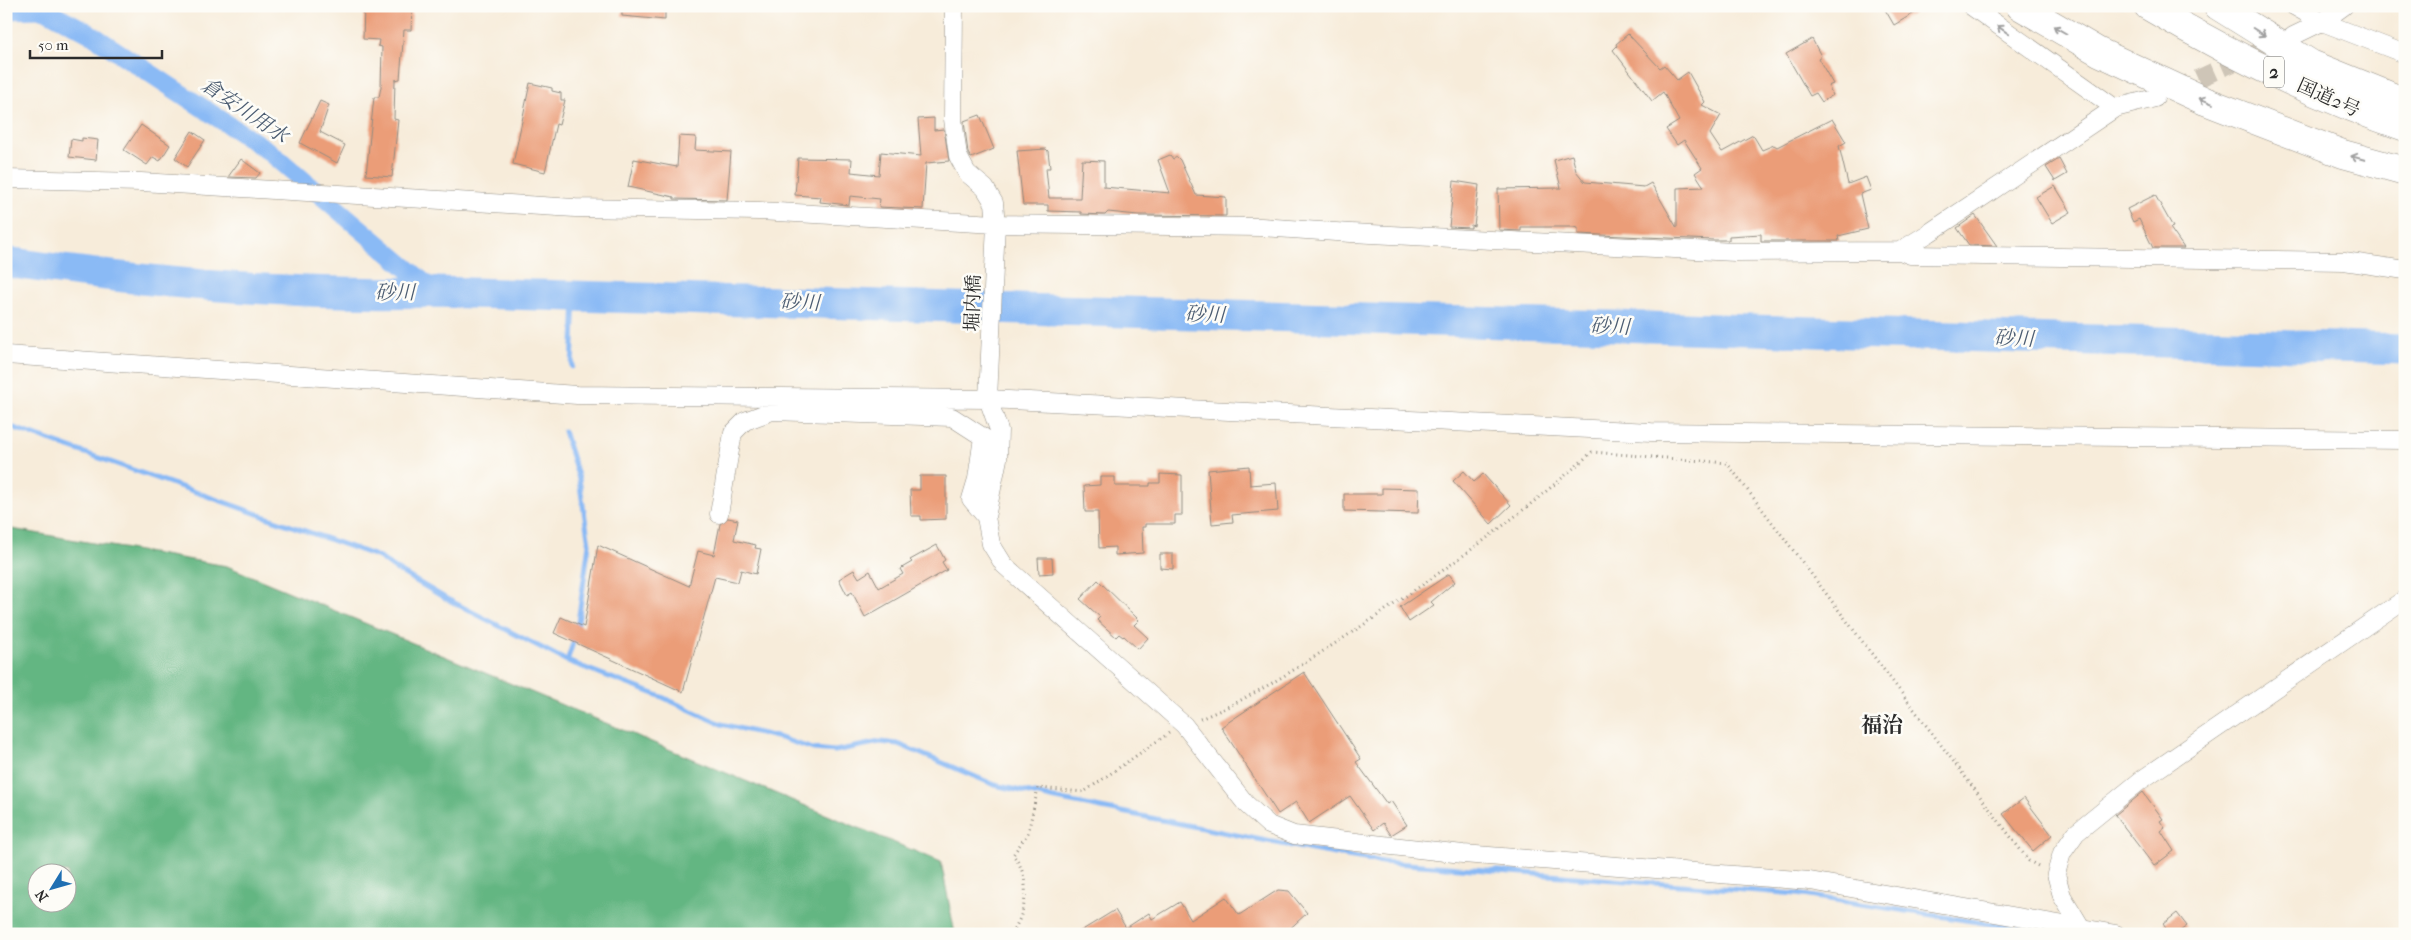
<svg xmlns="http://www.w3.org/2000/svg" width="2411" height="940" viewBox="0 0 2411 940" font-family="'IM FELL French Canon','Noto Serif JP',serif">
<rect width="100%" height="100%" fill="#fdfcf7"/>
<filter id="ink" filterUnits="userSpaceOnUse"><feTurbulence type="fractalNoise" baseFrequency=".02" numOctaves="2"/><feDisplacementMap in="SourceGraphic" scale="10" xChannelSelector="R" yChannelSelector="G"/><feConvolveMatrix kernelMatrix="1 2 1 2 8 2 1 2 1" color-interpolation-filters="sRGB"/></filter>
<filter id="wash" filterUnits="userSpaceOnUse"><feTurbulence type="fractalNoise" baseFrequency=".0096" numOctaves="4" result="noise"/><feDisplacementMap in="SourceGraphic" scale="20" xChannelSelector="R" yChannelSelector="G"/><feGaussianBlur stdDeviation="1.12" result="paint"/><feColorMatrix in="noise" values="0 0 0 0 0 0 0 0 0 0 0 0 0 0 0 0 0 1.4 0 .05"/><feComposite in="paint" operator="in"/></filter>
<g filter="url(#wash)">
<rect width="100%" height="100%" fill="#f7ecda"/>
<path fill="#64b682" stroke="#487056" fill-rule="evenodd" d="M6,528L227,566L941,862L955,934H6ZM38,872H68V902H38Z"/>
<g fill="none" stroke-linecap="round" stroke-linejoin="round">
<path stroke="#8abaf5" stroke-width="5" d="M572,367L575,297
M6,425L379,557L394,568L445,598L567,661L662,697L721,724L780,738L813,749L835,751L880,742L898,744L995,785L1056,799L1312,850L1382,862L1796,894L2056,934
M564,431L579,479L589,544L577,629
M567,661L575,637"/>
<path stroke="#8abaf5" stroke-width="19" d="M6,10L44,9L89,33L270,152L435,292"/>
<path stroke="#8abaf5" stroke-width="31" d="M6,262C149,283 291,296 435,292L2405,349"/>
</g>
<g id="blocks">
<path fill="#eb9d78" d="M364,6L412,9L411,30H404L400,79L395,80L394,119L398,120L392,177L366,175L374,97H379L381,87L382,47L378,46L379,40L363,39Z
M622,6H665V20L622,16Z
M1883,6H1926L1894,25Z
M1628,34L1660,68L1664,65L1677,80L1688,72L1705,102L1702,105L1721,115L1710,134L1722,152L1753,135L1762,150L1774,145L1777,147L1832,119L1846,142L1839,146L1848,184L1866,177L1871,190L1860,194L1868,229L1838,236L1839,241H1761V234L1729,236V240H1713L1578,234V228L1573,227H1521V231L1499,230L1498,189L1561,188L1554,160L1572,155L1576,171L1585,182L1644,187L1651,183L1677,228V188L1704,187L1695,173L1702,168L1684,140L1677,145L1666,129L1679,121L1663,92L1652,101L1613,50L1617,46L1616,44Z
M1812,39L1821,56L1818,58L1833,84L1828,86L1833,95L1822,102L1816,93L1810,96L1786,54Z
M530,83L552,88V91L561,93V100H565L559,125L556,124L545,172L513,164Z
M320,101L329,105L320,132L345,145L337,163L300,143Z
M980,115L994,149L971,158L968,153L964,121Z
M934,118V130L944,129L949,161L926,163L923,209L879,207L880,199L850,196L849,205L820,202L821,197L795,195L798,158L852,159L851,172L879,175L881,152L921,156L918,119Z
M141,125L170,145L160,161L153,157L147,165L124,150Z
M192,131L205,140L187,167L175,158Z
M679,136L696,137L695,150L731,152L727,200L674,199V197L628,187L634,159L677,167Z
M82,138L98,140L96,160L69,157L71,139L82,141Z
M1046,149L1048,151L1050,168H1046L1049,198H1080L1082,160L1104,161V187L1170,193L1158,160L1170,155L1173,159L1177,157L1180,160L1196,195L1226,197V216L1138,215L1108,212L1105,215L1081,214V212L1048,211V205H1023L1017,151Z
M241,159L260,173L256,178L228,177Z
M2059,159L2067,174L2055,181L2046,167Z
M1454,181L1479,185L1474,226L1471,225V228L1449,227Z
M2055,186L2071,212L2052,223L2036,197Z
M2155,195L2173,227L2170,228L2184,248H2153L2139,219L2133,222L2127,209Z
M1975,215L1997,246L1969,245L1957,228Z
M1249,466L1250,485L1276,483L1278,511L1232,515L1233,522L1212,524L1208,470Z
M1464,471L1474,482L1483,474L1511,505L1491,524L1453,481Z
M1160,474L1182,475V515H1175V524H1145V527H1142L1143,553L1115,555V547L1099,548L1098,512H1085L1084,486L1100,485V477H1115V486H1150V483H1160Z
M920,476H946V519L921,520V516H911L910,490H920Z
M1382,488L1419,489L1418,513L1344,511V494H1382Z
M728,518L738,520L734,540L756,545L755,548L761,549L756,574L741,570L738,582L715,577L683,692L554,633L561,617L584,627L598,545L689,586L698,551L714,555L720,524Z
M937,545L945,560L942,562L947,570L865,617L852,592L847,595L839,579L854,570L859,578L870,571L879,588L903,574L900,569L912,562L910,560Z
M1160,554H1173V569L1160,568Z
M1038,558H1052L1053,573L1039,574Z
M1449,574L1455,582L1431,602L1434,605L1409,622L1400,607Z
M1098,580L1139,620L1134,625L1148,638L1138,649L1124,636L1123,637L1119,634L1116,637L1097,620L1100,617L1080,599Z
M1304,672L1361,759L1356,762L1387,804L1391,801L1407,825L1391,835L1383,823L1374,830L1350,796L1309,823L1296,802L1278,814L1221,727Z
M2143,792L2163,819L2160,821L2165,828L2161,831L2174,851L2154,866L2115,815Z
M2024,798L2052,835L2033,851L2003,814Z
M1278,890L1289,891L1307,913L1284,934H1076L1115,910L1126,928L1149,913L1152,919L1180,902L1191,920L1226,897L1239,915Z
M2177,913L2187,926L2176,934H2170L2163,924Z"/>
</g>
</g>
<g filter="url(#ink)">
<use href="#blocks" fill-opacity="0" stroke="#918c82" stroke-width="1"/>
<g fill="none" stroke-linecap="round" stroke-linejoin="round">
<path stroke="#cec5b7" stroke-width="18" stroke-dasharray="18 9" stroke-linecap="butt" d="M2173,90L2284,40"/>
<defs>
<path id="street" d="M954,6L953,119L958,156L967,173L985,188L994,203L996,224L988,399L999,430L998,459L986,517L991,544L1004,565L1184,725L1246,804L1269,825L1294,835L1463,854L1810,881L2116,934
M1971,6L2115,108
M2294,6L2322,22L2405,54
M2293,36L2322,22L2344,6
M6,179L141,182L575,208L759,211L996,224L1261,227L1351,233L1735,252L1900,251L1929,233L2115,108L2155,98
M1900,251L1910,255L2344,261L2405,270
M6,355L577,395L988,399L1651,432L2405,440
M719,514L733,433L745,421L772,411L952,417L983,437L977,479L971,499L986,517
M2085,934L2062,896L2056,874L2062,853L2076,833L2140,781L2405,599"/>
<path id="highway" d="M2020,6L2099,52L2205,101L2343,154L2405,171
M2148,6C2229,54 2316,97 2405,127
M2218,6L2311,64L2405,102"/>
</defs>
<use href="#street" stroke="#918c82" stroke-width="19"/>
<use href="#highway" stroke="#918c82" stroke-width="29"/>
<path stroke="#918c82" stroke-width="3" stroke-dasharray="1 4" stroke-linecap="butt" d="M1200,719C1254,697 1302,665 1351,633C1435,578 1517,519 1592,452L1727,463L2029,861L2040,867
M1014,934C1014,927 1019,922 1021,915C1028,896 1027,871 1013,855L1028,833L1038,788L1084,792L1169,733"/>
<use href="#street" stroke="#fff" stroke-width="18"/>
<use href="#highway" stroke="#fff" stroke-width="28"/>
</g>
<defs><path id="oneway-shaft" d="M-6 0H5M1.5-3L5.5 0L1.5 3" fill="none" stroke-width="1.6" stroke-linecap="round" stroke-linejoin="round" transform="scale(1.25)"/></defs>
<g stroke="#a0a0a0">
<use href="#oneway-shaft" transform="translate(2003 30) rotate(-145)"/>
<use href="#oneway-shaft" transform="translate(2060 30) rotate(-150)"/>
<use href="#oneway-shaft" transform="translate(2259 32) rotate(32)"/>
<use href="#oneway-shaft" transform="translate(2206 101) rotate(-157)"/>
<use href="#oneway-shaft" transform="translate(2358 158) rotate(-165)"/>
</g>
</g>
<g text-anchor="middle" stroke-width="5" stroke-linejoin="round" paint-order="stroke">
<rect fill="#fdfcf7" stroke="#6a6a68" stroke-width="1" x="2264" y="56.5" width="20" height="31" rx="4"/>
<g font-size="18" font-weight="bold" fill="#2b2b2b">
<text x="2274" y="78">2</text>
</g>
<g font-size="19" fill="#2b2b2b" stroke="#fdfcf7">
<text transform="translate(2329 97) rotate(24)" y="7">国道2号</text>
<text transform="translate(972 303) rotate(-88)" y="7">堀内橋</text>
</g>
<g font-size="20" font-style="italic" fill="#4c5d72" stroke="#fdfcf7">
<text transform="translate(245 110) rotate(34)" y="7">倉安川用水</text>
<text x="395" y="299">砂川</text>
<text transform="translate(800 302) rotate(2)" y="7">砂川</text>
<text transform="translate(1205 314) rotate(2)" y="7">砂川</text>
<text transform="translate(1610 326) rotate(2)" y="7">砂川</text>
<text transform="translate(2014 338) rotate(2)" y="7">砂川</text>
</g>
<g font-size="21" font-weight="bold" fill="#2b2b2b" stroke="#fdfcf7">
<text x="1882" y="732">福治</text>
</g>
</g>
<rect width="2411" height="940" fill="none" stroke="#fdfcf7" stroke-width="25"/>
<g transform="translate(52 888) rotate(233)"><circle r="24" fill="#fdfcf7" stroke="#a9a8a5"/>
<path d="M0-4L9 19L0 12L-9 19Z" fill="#1f6fb2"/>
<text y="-8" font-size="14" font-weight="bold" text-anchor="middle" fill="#2b2b2b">N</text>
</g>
<path d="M30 50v8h132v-8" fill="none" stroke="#2b2b2b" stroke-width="2.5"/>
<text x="38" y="50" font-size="15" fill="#2b2b2b" stroke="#fdfcf7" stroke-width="4" paint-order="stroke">50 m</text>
</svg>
